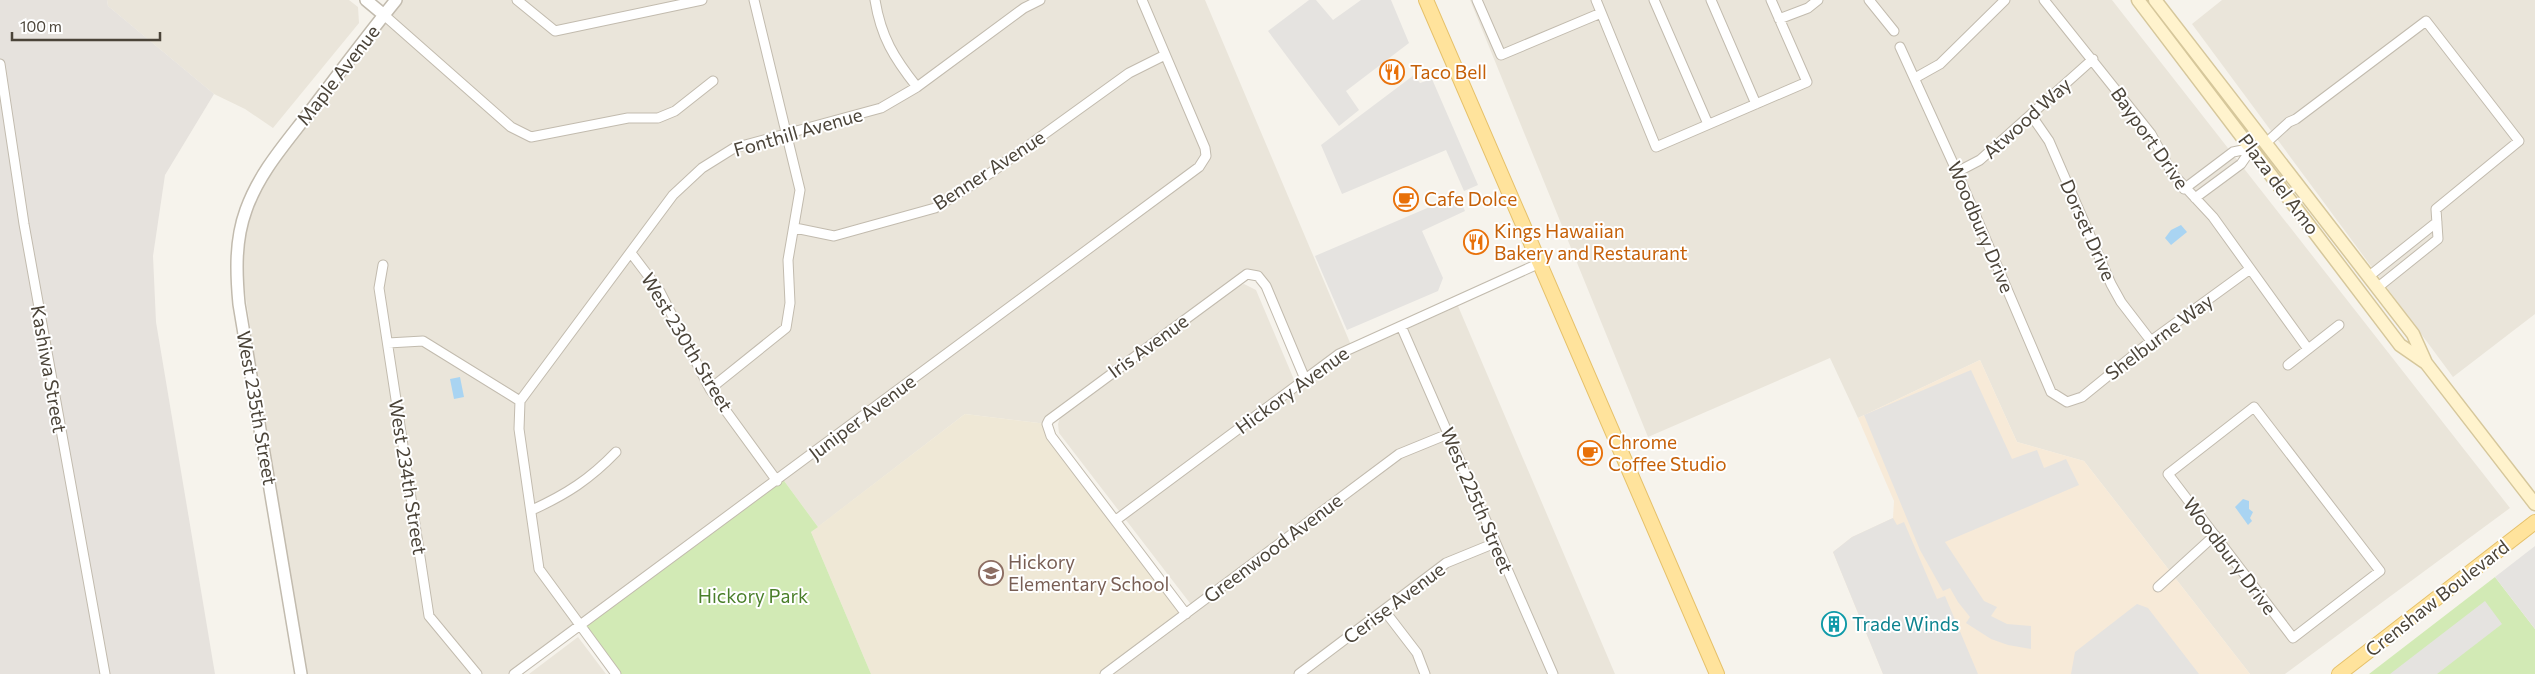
<svg xmlns="http://www.w3.org/2000/svg" width="2535" height="674" viewBox="0 0 2535 674" font-family="Commissioner,sans-serif">
<rect width="100%" height="100%" fill="#f6f3ec"/>
<path fill="#eae5da" d="M107,0H349L358,7L359,23L273,128L245,109L214,94L108,6Z
M398,0H1205L1351,345L1305,378L1273,302L1252,273L1047,424L965,414L818,527L782,478L1191,174L1206,156L777,481L513,674H302L238,245L246,211L306,116Z
M1470,0H2112L2510,508L2285,674H2250L2084,461L2017,442L1980,360L1858,418L1830,358L1648,437Z
M2222,0H2535V314L2453,377L2192,24Z
M1244,284L1256,290L1298,389L1336,361L1458,306L1615,674H1112L1196,611L1059,433L1058,424L1060,417L1072,409L1238,286Z
M578,637L606,674H529Z"/>
<path fill="#f7ead8" d="M1980,360L2017,442L2084,461L2250,674H1883L1833,552L1852,537L1893,518L1894,501L1858,418Z"/>
<path fill="#e6e2dd" d="M0,0H107L108,6L214,94L165,175L153,256L156,322L215,674H0Z"/>
<path fill="#efe8d6" d="M965,414L1047,424L1183,614L1102,674H871L811,532Z"/>
<path fill="#d2eab5" d="M782,478L818,527L811,532L871,674H618L582,626Z
M2495,577L2535,629V674H2369Z"/>
<path fill="#e5e3e0" d="M1309,0H1316L1333,20L1361,0H1391L1409,43L1346,91L1359,110L1339,126L1268,31Z
M1414,75L1420,83L1432,79L1478,185L1464,191L1446,150L1342,194L1321,145Z
M1453,197L1461,202L1465,211L1422,231L1443,278L1438,291L1347,330L1315,256Z
M1971,370L2012,459L2037,450L2044,468L2066,459L2079,485L1945,542L1984,601L1997,607L1991,616L2007,624L2031,626V649L2008,645L1991,639L1966,623L1970,617L1958,602L1950,588L1943,591L1920,550L1864,415Z
M1893,518L1897,525L1904,522L1937,599L1945,596L1978,674H1883L1833,552L1852,537Z
M2535,546V629L2495,577Z
M2485,601L2502,624L2437,674H2390Z
M2137,604L2148,608L2199,674H2071L2075,652Z"/>
<path fill="#a9d4f2" d="M2181,225L2187,232L2171,245L2165,238L2171,230Z
M460,377L464,397L454,399L450,379Z
M2243,499L2249,501V509L2253,512L2250,518L2252,521L2248,525L2235,507Z"/>
<g fill="none" stroke-linecap="round" stroke-linejoin="round">
<defs>
<path id="minor" d="M517,0L555,31L702,0
M875,0C881,37 894,58 917,87
M1477,0L1501,55L1601,13
M1596,0L1656,147L1807,82L1771,0
M1654,0L1708,124
M1711,0L1756,104
M1869,0L1894,31
M2044,0L2151,134L2172,173L2213,217L2308,349
M384,15L511,127L531,137L628,118H658L675,111L713,81
M1779,19L1808,8L1818,0
M1900,47L1957,172L2051,392L2067,402L2082,397L2151,341L2250,269
M0,64L24,224L105,674
M1915,78L1940,64L2005,0
M2031,115L2049,141L2111,284L2121,302L2151,341
M2266,143L2289,122L2296,119L2426,21L2519,141L2436,209L2438,239L2377,288
M1957,172L1980,160L2093,59
M2184,189L2233,152L2252,148
M2195,198L2241,164L2252,148
M795,228L834,236L935,208L989,174L1129,73L1165,55
M631,253L659,290L710,389L777,481
M383,265L379,288L429,616L477,674
M2368,277L2437,222
M1401,326L1553,674
M388,343L423,341L520,401
M2288,365L2339,325
M710,389L786,328L790,303L788,260L800,190L754,0
M520,401L673,195L702,168L734,148L881,108L917,87L1024,8L1040,0
M520,401L519,429L539,569L616,674
M2254,407L2380,571L2293,638L2168,474Z
M532,510C567,494 590,479 616,452
M1116,520L1339,354L1540,263
M2158,587L2215,535
M1384,610L1417,653L1425,674
M1186,614L1051,436L1047,424L1049,420L1247,274L1258,276L1266,286L1305,379
M514,674L1199,167L1206,156L1205,148L1142,0
M1105,674L1399,454L1448,434
M1299,674L1446,563L1495,543"/>
<path id="tertiary" d="M366,0L384,15
M301,674L239,304C236,272 235,240 246,210C259,173 285,144 308,114C337,76 366,37 396,0"/>
<path id="secondary" d="M2138,0L2400,345L2426,363
M2155,0L2413,334L2426,363L2535,504"/>
<path id="primary" d="M1426,0L1717,674
M2339,674L2535,522"/>
</defs>
<use href="#minor" stroke="#c2bbae" stroke-width="11"/>
<use href="#tertiary" stroke="#c2bbae" stroke-width="14"/>
<use href="#secondary" stroke="#d6c79b" stroke-width="15"/>
<use href="#primary" stroke="#e6c16a" stroke-width="16"/>
<use href="#minor" stroke="#fff" stroke-width="9"/>
<use href="#tertiary" stroke="#fff" stroke-width="11"/>
<use href="#secondary" stroke="#fff3cd" stroke-width="12"/>
<use href="#primary" stroke="#ffe39c" stroke-width="14"/>
</g>
<defs>
<symbol id="restaurant-ring" viewBox="-11 -11 22 22"><circle r="9.5" fill="#fff" stroke="#e8710a" stroke-width="1.5"/><path d="M-5-6h1v4h1v-4h1v4h1v-4h1v5L-1.5 .5V6h-2V.5L-5-1ZM5-6V6H3V1.5H1.5Q1.5-4 5-6Z" fill="#e8710a"/></symbol>
<symbol id="cafe-ring" viewBox="-11 -11 22 22"><circle r="9.5" fill="#fff" stroke="#e8710a" stroke-width="1.5"/><path d="M-5.5-4.5H6V0H3Q3 3.5 0 3.5H-2.5Q-5.5 3.5-5.5 0ZM3-3.2v2h1.7v-2ZM-6 4.5H4V6H-6Z" fill="#e8710a"/></symbol>
<symbol id="school-ring" viewBox="-11 -11 22 22"><circle r="9.5" fill="#fff" stroke="#8d6e63" stroke-width="1.5"/><path d="M0-5L7-2L0 1L-7-2ZM-4 1L0 2.5L4 1V4Q0 6-4 4Z" fill="#8d6e63"/></symbol>
<symbol id="building-ring" viewBox="-11 -11 22 22"><circle r="9.5" fill="#fff" stroke="#0f9aa8" stroke-width="1.5"/><path d="M-4-6H4V6H1V3H-1V6H-4ZM-2.5-4.3h1.7v1.8h-1.7ZM.8-4.3h1.7v1.8H.8ZM-2.5-1h1.7V.8h-1.7ZM.8-1h1.7V.8H.8Z" fill="#0f9aa8"/></symbol>
</defs>
<g fill-rule="evenodd">
<use href="#restaurant-ring" x="1378" y="58" width="28" height="28"/>
<use href="#cafe-ring" x="1392" y="185" width="28" height="28"/>
<use href="#restaurant-ring" x="1462" y="228" width="28" height="28"/>
<use href="#cafe-ring" x="1576" y="439" width="28" height="28"/>
<use href="#school-ring" x="977" y="559" width="28" height="28"/>
<use href="#building-ring" x="1820" y="610" width="28" height="28"/>
</g>
<g text-anchor="middle" stroke-width="4" stroke-linejoin="round" paint-order="stroke">
<g font-size="19" fill="#c56008" stroke="#fff" text-anchor="start">
<text x="1410" y="79">Taco Bell</text>
<text x="1424" y="206">Cafe Dolce</text>
<text x="1494" y="238">Kings Hawaiian<tspan x="1494" dy="22">Bakery and Restaurant</tspan></text>
<text x="1608" y="449">Chrome<tspan x="1608" dy="22">Coffee Studio</tspan></text>
</g>
<g font-size="19" fill="#4b4439" stroke="#fff">
<text transform="translate(338 75) rotate(-52)" y="7">Maple Avenue</text>
<text transform="translate(2027 118) rotate(-42)" y="7">Atwood Way</text>
<text transform="translate(798 132) rotate(-16)" y="7">Fonthill Avenue</text>
<text transform="translate(2150 138) rotate(55)" y="7">Bayport Drive</text>
<text transform="translate(989 170) rotate(-33)" y="7">Benner Avenue</text>
<text transform="translate(2279 184) rotate(53)" y="7">Plaza del Amo</text>
<text transform="translate(1981 227) rotate(67)" y="7">Woodbury Drive</text>
<text transform="translate(2088 230) rotate(66)" y="7">Dorset Drive</text>
<text transform="translate(2159 337) rotate(-37)" y="7">Shelburne Way</text>
<text transform="translate(687 342) rotate(59)" y="7">West 230th Street</text>
<text transform="translate(1148 346) rotate(-36)" y="7">Iris Avenue</text>
<text transform="translate(49 369) rotate(80)" y="7">Kashiwa Street</text>
<text transform="translate(1292 390) rotate(-36)" y="7">Hickory Avenue</text>
<text transform="translate(257 408) rotate(80)" y="7">West 235th Street</text>
<text transform="translate(862 417) rotate(-37)" y="7">Juniper Avenue</text>
<text transform="translate(408 477) rotate(81)" y="7">West 234th Street</text>
<text transform="translate(1477 500) rotate(67)" y="7">West 225th Street</text>
<text transform="translate(1273 548) rotate(-37)" y="7">Greenwood Avenue</text>
<text transform="translate(2230 556) rotate(53)" y="7">Woodbury Drive</text>
<text transform="translate(2437 598) rotate(-38)" y="7">Crenshaw Boulevard</text>
<text transform="translate(1394 603) rotate(-37)" y="7">Cerise Avenue</text>
</g>
<g font-size="19" fill="#785e54" stroke="#fff" text-anchor="start">
<text x="1008" y="569">Hickory<tspan x="1008" dy="22">Elementary School</tspan></text>
</g>
<g font-size="19" fill="#4a7f2a" stroke="#fff">
<text x="753" y="603">Hickory Park</text>
</g>
<g font-size="19" fill="#0d838f" stroke="#fff" text-anchor="start">
<text x="1852" y="631">Trade Winds</text>
</g>
</g>
<path d="M12 32v8h148v-8" fill="none" stroke="#4b4439" stroke-width="2.5"/>
<text x="20" y="32" font-size="15" fill="#4b4439" stroke="#ffffff" stroke-width="4" paint-order="stroke">100 m</text>
</svg>
